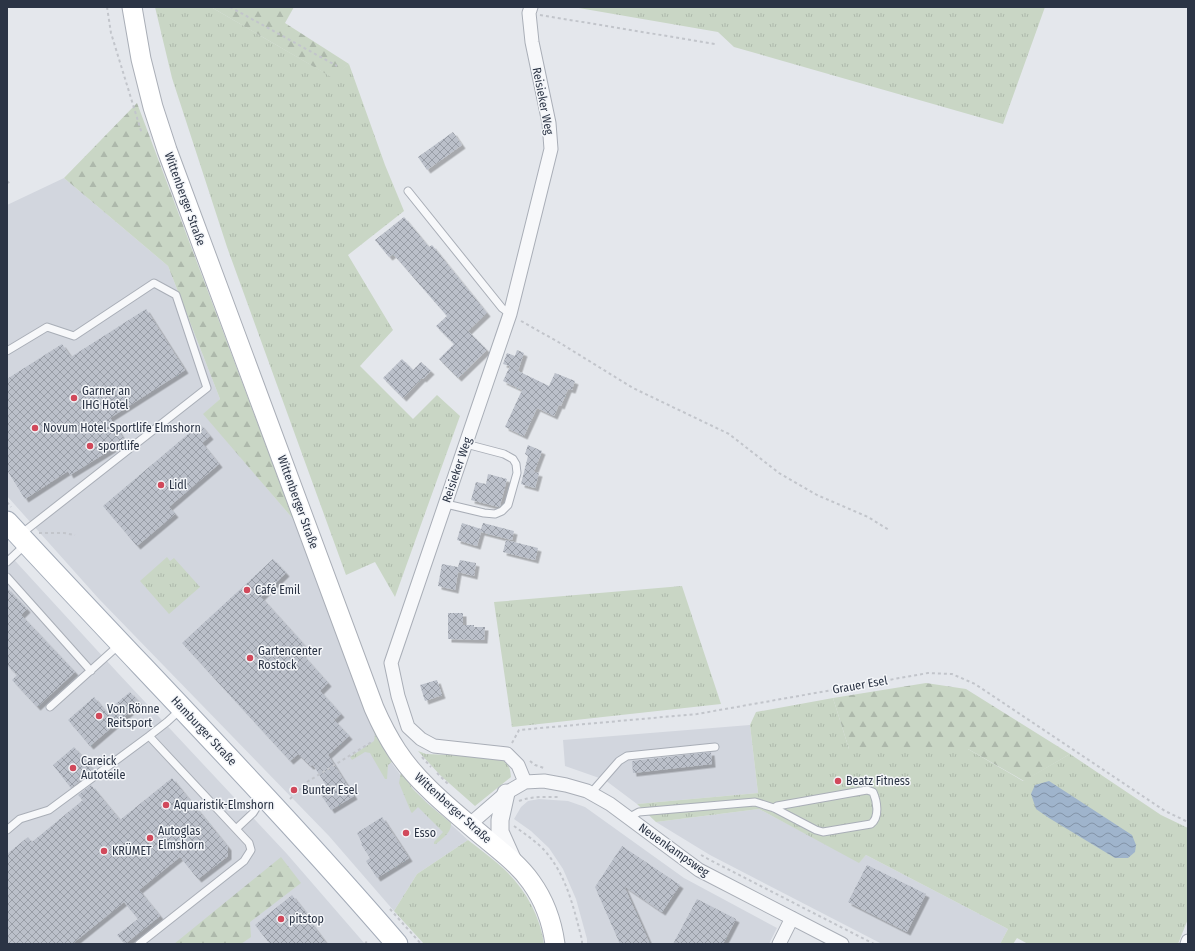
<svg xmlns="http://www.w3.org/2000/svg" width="1195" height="951" viewBox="0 0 1195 951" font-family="'Fira Sans Condensed',sans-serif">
<defs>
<pattern id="grass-tufts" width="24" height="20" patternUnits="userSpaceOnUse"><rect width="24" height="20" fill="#c9d6c5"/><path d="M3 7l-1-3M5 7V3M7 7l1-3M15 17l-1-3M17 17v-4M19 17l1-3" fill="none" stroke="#adb8ab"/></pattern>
<pattern id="forest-firs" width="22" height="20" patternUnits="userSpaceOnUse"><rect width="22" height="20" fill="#c9d6c5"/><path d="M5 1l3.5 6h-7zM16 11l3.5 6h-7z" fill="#adb8ab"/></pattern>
<pattern id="water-waves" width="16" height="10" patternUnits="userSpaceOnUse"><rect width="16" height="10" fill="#9fb4cc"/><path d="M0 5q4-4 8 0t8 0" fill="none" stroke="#8293a7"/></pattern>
<pattern id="building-cross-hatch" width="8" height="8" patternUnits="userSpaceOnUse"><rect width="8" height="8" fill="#bbc0ca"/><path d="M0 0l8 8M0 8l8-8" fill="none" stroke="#989da6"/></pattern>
<filter id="shadow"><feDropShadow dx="3.5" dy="3.5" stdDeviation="0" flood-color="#0004"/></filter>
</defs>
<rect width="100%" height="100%" fill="#e4e7ec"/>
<path fill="#d2d6de" d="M64,178L168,266L220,399L204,414L294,520L380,747L407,784L468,840L417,874L394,911L329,836L99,599L7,496V205Z
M7,552L117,672L287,854L365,944H7Z
M750,725L758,793L637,804L605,780L565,766L563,740Z
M539,799L568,801L585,807L684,878L777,928L769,944H587V939L576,899L563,869L549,848L531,831L514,819L521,807L528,801Z
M759,809L859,862L866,855L1008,929L1000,944H882L710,855L656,822Z"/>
<path fill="url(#grass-tufts)" d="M155,7H211L332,77L349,64L385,165L404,211L348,255L393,330L360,366L413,419L437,395L460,416L395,597L375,562L346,575L227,247L172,78Z
M573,7H1045L1003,124L734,47L718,32Z
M167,557L170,561L174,558L200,587L169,614L140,581Z
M682,586L721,704L512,727L494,602Z
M352,672L393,761L388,765L387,779H385L370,753L365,752L352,760L350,757L374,741L375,735Z
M833,698L849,749H968L1023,781L1070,754L1161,815L1188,828V919L1178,944H1028L1017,938L1013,944H1000L1008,929L866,855L859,863L759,809L656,822L637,804L758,793L750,725L756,712Z
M418,751L426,754L498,757C508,764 510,765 511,777L475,806L441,776Z
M401,772L413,789L428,804L451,823C452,832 442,839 436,844H434V842L443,832L418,807L412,813L411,812L399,783Z
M468,840C480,849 493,859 504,869C525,889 540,915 544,944H424L394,911L417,874Z"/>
<path fill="url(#forest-firs)" d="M211,7H294L285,23L349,64L333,78Z
M137,103L294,520L203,414L220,399L168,266L64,178Z
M926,683L966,689L1070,754L1024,781L968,749H849L833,698Z
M281,857L301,883L250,922L251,937L241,944H174Z"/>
<path fill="url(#water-waves)" d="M1049,781L1132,835L1136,845L1135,852L1128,858H1115L1049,818L1036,809L1031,794L1035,785Z"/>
<path fill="url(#building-cross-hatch)" filter="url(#shadow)" d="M453,132L462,145L427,170L418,157Z
M404,217L429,247L432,245L487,313L468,331L487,350L458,378L439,359L454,344L436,326L447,316L393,254L389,257L375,240Z
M146,309L185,370L110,418L125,441L70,475L68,471L25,499L7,470V379L62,344L71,357Z
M517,350L524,353L518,371L549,386L555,373L575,381L572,390L568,389L561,406L559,405L554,416L537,408L524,436L505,427L522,390L503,381L510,366L503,364L507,353L515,356Z
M402,359L413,370L421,362L431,371L423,379L422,378L403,398L383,378Z
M200,424L210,436L202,443L219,464L169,507L175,514L137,546L103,506Z
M528,445L542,451L534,472L539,473L535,488L521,484L528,456L525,454Z
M488,474L507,479L500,506L499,507L471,500L476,482L486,484Z
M462,523L481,529L483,523L514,531L512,540L481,532L477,546L457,540Z
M506,540L538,548L535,560L503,552Z
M273,559L286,573L261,597L308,649L302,654L328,683L320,691L341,714L334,720L349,736L328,755L354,796L331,810L321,795L329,790L313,765L310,766L298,754L290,761L182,643Z
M460,560L476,563L474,576L458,572L455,590L438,586L442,564L458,567Z
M7,588L27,609L21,615L75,672L37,707L12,680L17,675L7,665Z
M448,613H463V625H474V627H485L484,640L448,639Z
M437,680L442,695L425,701L420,685Z
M130,692L140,703L90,746L68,720L94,697L106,712Z
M74,747L94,770L71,788L53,765Z
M711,752L712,764L633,773L632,761Z
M172,778L228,847V856L198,879L180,857L139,890L160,916L125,944L117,935L138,919L124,902L72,944H7V854L28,837L32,842L83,800L78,795L91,785L120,820Z
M382,817L409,858L377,878L366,861L370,858L361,844L362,843L357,833Z
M622,846L680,885L662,912L624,886L650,944H620L595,887Z
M867,865L926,894L907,932L848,902Z
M292,895L307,914L305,915L327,944H270L255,925Z
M697,899L736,919L723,944H673Z"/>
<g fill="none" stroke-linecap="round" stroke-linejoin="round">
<defs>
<path id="service" d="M408,191L502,308L510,314
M7,351L47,327L74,336L154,283L176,295L207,388L21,534
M446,504L484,513L495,514L502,511L508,505L517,473L516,464L513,459L504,454L466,444
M7,562L26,544
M7,577L91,671
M50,707L119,645
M591,793L619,761L627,756L715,747
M628,818L639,812L755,802L774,808L816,830L823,832L871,824C880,817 877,801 873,792L867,790L777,806L774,808
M236,829L253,813L263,797
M7,830L20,819L49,810L149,736L167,722L180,710
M139,944L244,861L251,850L249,843L149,736"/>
<path id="minor" d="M525,782L518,765L507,754L434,746L421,739L408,727L398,696L391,663L510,314L551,149L549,123L532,42L529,13L531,7
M469,825L506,793L525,782L544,781L566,785L587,791L610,804L699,870L842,944
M779,944L792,918
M1187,944L1188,941"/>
<path id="tertiary" d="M506,793L500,820V832L513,861"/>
<path id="secondary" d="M132,7L141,59L153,107L167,150L374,708C388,740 403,764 428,788C446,806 466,822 485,838C502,852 519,865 531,882C544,900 552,922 555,944"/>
<path id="primary" d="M7,522C137,663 272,799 397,944"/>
</defs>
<use href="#service" stroke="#a9aeb7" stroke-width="9"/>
<use href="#minor" stroke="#a9aeb7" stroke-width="15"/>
<use href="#tertiary" stroke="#a9aeb7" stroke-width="19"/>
<use href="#secondary" stroke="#a9aeb7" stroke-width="21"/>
<use href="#primary" stroke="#a3abb8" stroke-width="23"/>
<path stroke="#c2c5cb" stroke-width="2" stroke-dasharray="3 3" stroke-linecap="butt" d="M107,7L111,33L142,134
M230,7L337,66
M540,15L715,44
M7,181L10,184
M521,321L560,343L633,388L729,434L779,473L817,495L868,517L889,530
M7,502L11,507
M39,533H64L75,535
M512,743L519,730L697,714L928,673L952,674L975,684L1165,811L1188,822
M422,757L431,767
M530,761L535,765L544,768
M437,773L448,784
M290,799L307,782L370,743L372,740
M519,801C532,796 545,797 558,797
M514,826C525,834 537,842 546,852C567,877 574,909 582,940V944
M701,855L708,859L874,944
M390,909L421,944
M365,944L367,941"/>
<use href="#service" stroke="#f7f8fa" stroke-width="7"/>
<use href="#minor" stroke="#f7f8fa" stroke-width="13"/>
<use href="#tertiary" stroke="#f7f8fa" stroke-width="17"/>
<use href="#secondary" stroke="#fff" stroke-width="19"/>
<use href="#primary" stroke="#fff" stroke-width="21"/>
</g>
<g fill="#d1495b" stroke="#f4f6f9" stroke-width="1.5">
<circle cx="74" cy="398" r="4"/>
<circle cx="35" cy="428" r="4"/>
<circle cx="90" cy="446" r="4"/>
<circle cx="161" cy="485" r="4"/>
<circle cx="247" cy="590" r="4"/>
<circle cx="250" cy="658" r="4"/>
<circle cx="99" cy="716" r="4"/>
<circle cx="73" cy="768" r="4"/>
<circle cx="838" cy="781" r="4"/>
<circle cx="294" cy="790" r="4"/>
<circle cx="166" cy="805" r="4"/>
<circle cx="406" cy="833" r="4"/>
<circle cx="150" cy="838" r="4"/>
<circle cx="104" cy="851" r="4"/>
<circle cx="281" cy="919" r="4"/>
</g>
<g text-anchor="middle" stroke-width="3" stroke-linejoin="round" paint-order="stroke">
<g font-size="12" fill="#2b3445" stroke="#f4f6f9">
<text transform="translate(543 101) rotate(79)" y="4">Reisieker Weg</text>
<text transform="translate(185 199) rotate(70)" y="4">Wittenberger Straße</text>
<text transform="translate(457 470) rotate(-71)" y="4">Reisieker Weg</text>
<text transform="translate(298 502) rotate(70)" y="4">Wittenberger Straße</text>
<text transform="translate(860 685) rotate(-10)" y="4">Grauer Esel</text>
<text transform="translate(204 731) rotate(47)" y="4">Hamburger Straße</text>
<text transform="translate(453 808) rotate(42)" y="4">Wittenberger Straße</text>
<text transform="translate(674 850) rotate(35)" y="4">Neuenkampsweg</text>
</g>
<g font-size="12" fill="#2b3445" stroke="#f4f6f9" text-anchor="start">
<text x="82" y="395">Garner an<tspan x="82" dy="14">IHG Hotel</tspan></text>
<text x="43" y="432">Novum Hotel Sportlife Elmshorn</text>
<text x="98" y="450">sportlife</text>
<text x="169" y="489">Lidl</text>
<text x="255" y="594">Café Emil</text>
<text x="258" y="655">Gartencenter<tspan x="258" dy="14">Rostock</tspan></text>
<text x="107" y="713">Von Rönne<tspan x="107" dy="14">Reitsport</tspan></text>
<text x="81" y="765">Careick<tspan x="81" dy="14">Autoteile</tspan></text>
<text x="846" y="785">Beatz Fitness</text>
<text x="302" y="794">Bunter Esel</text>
<text x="174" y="809">Aquaristik-Elmshorn</text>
<text x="158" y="835">Autoglas<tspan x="158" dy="14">Elmshorn</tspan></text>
<text x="414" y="837">Esso</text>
<text x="112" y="855">KRÜMET</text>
<text x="289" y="923">pitstop</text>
</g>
</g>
<rect width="1195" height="951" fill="none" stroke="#2b3445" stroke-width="16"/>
</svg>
